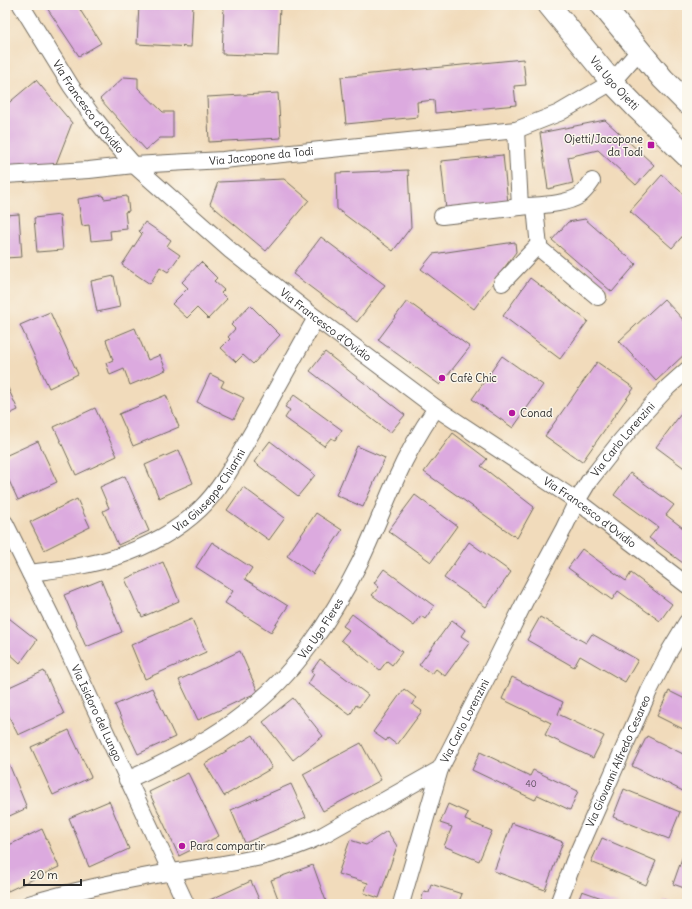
<svg xmlns="http://www.w3.org/2000/svg" width="692" height="909" viewBox="0 0 692 909" font-family="Delius,sans-serif">
<rect width="100%" height="100%" fill="#fbf7ec"/>
<filter id="ink" filterUnits="userSpaceOnUse"><feTurbulence type="fractalNoise" baseFrequency=".025" numOctaves="2"/><feDisplacementMap in="SourceGraphic" scale="8" xChannelSelector="R" yChannelSelector="G"/><feConvolveMatrix kernelMatrix="1 2 1 2 8 2 1 2 1" color-interpolation-filters="sRGB"/></filter>
<filter id="wash" filterUnits="userSpaceOnUse"><feTurbulence type="fractalNoise" baseFrequency=".012" numOctaves="4" result="noise"/><feDisplacementMap in="SourceGraphic" scale="16" xChannelSelector="R" yChannelSelector="G"/><feGaussianBlur stdDeviation="0.9" result="paint"/><feColorMatrix in="noise" values="0 0 0 0 0 0 0 0 0 0 0 0 0 0 0 0 0 1.4 0 .05"/><feComposite in="paint" operator="in"/></filter>
<g filter="url(#wash)">
<rect width="100%" height="100%" fill="#f1dbbb"/>
<g id="blocks">
<path fill="#dcaadf" d="M45,5H77L101,43L79,56Z
M139,5H193L191,47L137,44Z
M224,5H280L278,56L222,54Z
M523,59L526,85L514,86L516,105L435,113L434,100L417,102L418,117L346,124L341,77Z
M124,77L138,78V88L163,112H173V138H160L146,150L100,99Z
M36,80L72,123L56,164L5,168V106Z
M278,93L281,138L209,142L207,97Z
M605,120L654,165L636,185L598,150L568,157L573,183L548,189L540,133Z
M503,155L508,203L446,210L441,161Z
M408,170L411,227L393,251L337,209L336,173Z
M662,175L687,197V231L672,248L630,211Z
M284,179L309,200L266,251L210,204L218,182Z
M103,195L104,199L127,196L129,211L125,212L127,229L110,231L111,239L91,241L89,225L82,226L78,199Z
M19,214L22,257L5,258V215Z
M60,215L63,250L37,252L34,218Z
M585,219L636,264L612,292L552,240L568,222Z
M145,222L171,240L167,246L180,255L168,272L160,267L150,284L122,265L142,234L139,231Z
M321,237L385,285L357,322L293,274Z
M515,242L516,252L474,309L421,269L433,254Z
M201,262L217,278L214,281L224,290L221,293L227,299L208,319L197,308L187,318L172,304L188,288L182,282Z
M114,276L120,307L97,312L91,281Z
M530,278L588,321L560,359L503,316Z
M664,299L687,324V352L656,381L619,341Z
M407,301L470,347L440,385L378,340Z
M250,305L280,335L253,364L243,355L236,362L221,348L230,339L228,337L235,329L231,325Z
M50,312L78,374L49,388L20,325Z
M135,328L148,360L160,355L166,370L130,385L124,369L110,375L106,363L113,360L106,340Z
M325,352L405,415L390,433L310,371Z
M502,356L543,385L513,428L472,399Z
M597,362L634,388L582,462L545,436Z
M210,374L224,381L221,387L244,398L234,419L197,402Z
M8,388L18,410L5,416V389Z
M166,395L179,427L133,446L119,414Z
M294,395L342,430L335,440L331,438L324,446L285,418L290,410L285,407Z
M687,406V470L656,447Z
M95,408L117,456L76,475L54,427Z
M453,433L487,459L481,466L534,507L517,538L424,472Z
M38,441L57,482L18,500L5,472V456Z
M270,441L315,475L298,496L254,462Z
M357,446L385,458L363,507L336,495Z
M179,450L193,483L159,498L145,465Z
M630,473L674,505L666,515L687,531V566L649,538L658,527L614,495Z
M125,476L149,531L118,545L103,511L109,508L100,487Z
M243,487L285,518L269,540L227,510Z
M415,495L457,526L431,562L388,531Z
M77,499L90,527L44,550L30,522Z
M316,513L342,530L313,574L287,556Z
M212,542L252,568L245,579L288,606L271,632L225,603L233,591L196,567Z
M469,542L511,572L486,607L444,578Z
M582,549L626,581L631,573L672,604L660,621L618,591L612,600L568,568Z
M163,562L179,601L142,617L125,579Z
M384,569L434,606L425,619L421,616L414,626L372,595L379,587L374,583Z
M101,580L122,632L86,647L64,595Z
M352,614L402,652L392,665L387,661L380,670L341,640L349,630L343,626Z
M5,615L37,640L20,663L6,650H5Z
M540,617L586,643L592,634L638,660L625,682L580,656L574,667L527,640Z
M192,619L206,652L145,679L131,645Z
M452,620L465,630L461,636L470,642L445,676L436,669L432,674L419,665Z
M240,651L258,692L198,720L179,680Z
M320,659L368,695L359,707L356,705L350,715L308,684L314,674L311,672Z
M44,671L64,714L18,735L5,708V689Z
M512,677L563,702L558,714L604,736L593,758L545,735L551,723L502,699Z
M152,688L175,737L138,754L115,705Z
M404,689L416,698L412,704L422,711L397,745L388,738L386,741L373,732Z
M669,691L687,700V731L657,716Z
M293,698L323,736L293,760L263,722Z
M69,730L91,777L53,795L31,747Z
M253,735L272,768L224,796L205,764Z
M647,736L687,756V793L632,766Z
M361,743L381,780L323,811L303,774Z
M480,752L530,776L533,770L578,791L570,810L538,795L535,800L472,770Z
M9,764L27,808L5,818V766Z
M188,773L219,836L179,856L149,792Z
M291,784L306,817L245,843L231,810Z
M624,789L680,812L669,839L613,817Z
M109,801L129,849L89,867L69,818Z
M448,804L468,813L465,820L492,831L479,861L444,846L452,827L440,823Z
M512,823L563,842L545,890L494,871Z
M42,829L59,867L8,891L5,885V847Z
M387,831L397,846L379,898L364,893L368,883L338,874L350,840L366,845Z
M602,838L656,861L646,885L591,862Z
M687,844V889L673,884Z
M313,865L327,904H280L271,880Z
M251,881L261,904H201Z
M431,884L462,894L458,904H420L424,891L429,892Z
M582,891L619,904H577Z
M664,900L676,904H663Z"/>
</g>
</g>
<g filter="url(#ink)">
<use href="#blocks" fill-opacity="0" stroke="#70695d" stroke-width="1"/>
<g fill="none" stroke-linecap="round" stroke-linejoin="round">
<defs>
<g id="minor">
<path id="s1" d="M21,5L71,86L91,114L112,140L134,165L231,251L316,318L436,408L577,501L687,585"/>
<path d="M516,130L520,207C537,205 565,205 579,196C584,192 588,187 592,181"/>
<path id="s2" d="M5,175L89,170L134,165L223,160L516,130L559,113L612,82L639,51"/>
<path d="M535,206L539,248L598,297"/>
<path d="M442,216L520,207"/>
<path d="M502,283L539,244"/>
<path id="s3" d="M5,523L61,636L186,904"/>
<path id="s4" d="M30,573C59,569 89,566 116,557C146,547 177,531 200,509C223,487 238,456 254,429C275,392 295,355 316,318"/>
<path id="s5" d="M127,780C167,762 209,741 243,714C295,675 331,620 360,562C373,535 384,506 396,479C407,454 421,430 436,408"/>
<path id="s6" d="M29,904C75,890 124,880 172,872C223,864 276,859 323,835L440,769L498,656L526,599L564,528L577,501L589,481L618,444L646,411L668,387L687,370"/>
<path d="M401,904L440,769"/>
<path id="s7" d="M558,904L574,861L649,691L670,650L687,622"/>
</g>
<g id="secondary">
<path id="s8" d="M549,5L612,82L636,107L687,156"/>
<path d="M602,5L663,79L687,103"/>
</g>
</defs>
<use href="#minor" stroke="#70695d" stroke-width="18"/>
<use href="#secondary" stroke="#70695d" stroke-width="24"/>
<use href="#minor" stroke="#fff" stroke-width="16"/>
<use href="#secondary" stroke="#fff" stroke-width="22"/>
</g>
</g>
<g fill="#b5179e" stroke="#fbf7ec" stroke-width="1.5">
<rect x="647" y="141" width="8" height="8" rx="2"/>
<circle cx="442" cy="378" r="4"/>
<circle cx="512" cy="413" r="4"/>
<circle cx="182" cy="846" r="4"/>
</g>
<g text-anchor="middle" stroke-width="3" stroke-linejoin="round" paint-order="stroke">
<g font-size="9" fill="#574b58">
<text x="531" y="787">40</text>
</g>
<g font-size="11" fill="#2b2b2b" stroke="#fbf7ec">
<text dy="4" stroke="none"><textPath href="#s8" startOffset="102">Via Ugo Ojetti</textPath></text>
<text dy="4" stroke="none"><textPath href="#s1" startOffset="122">Via Francesco d'Ovidio</textPath></text>
<text dy="4" stroke="none"><textPath href="#s2" startOffset="257">Via Jacopone da Todi</textPath></text>
<text dy="4" stroke="none"><textPath href="#s1" startOffset="446">Via Francesco d'Ovidio</textPath></text>
<text dy="4" stroke="none"><textPath href="#s6" startOffset="815">Via Carlo Lorenzini</textPath></text>
<text dy="4" stroke="none"><textPath href="#s4" startOffset="205">Via Giuseppe Chiarini</textPath></text>
<text dy="4" stroke="none"><textPath href="#s1" startOffset="770">Via Francesco d'Ovidio</textPath></text>
<text dy="4" stroke="none"><textPath href="#s5" startOffset="250">Via Ugo Fleres</textPath></text>
<text dy="4" stroke="none"><textPath href="#s3" startOffset="211">Via Isidoro del Lungo</textPath></text>
<text dy="4" stroke="none"><textPath href="#s6" startOffset="491">Via Carlo Lorenzini</textPath></text>
<text dy="4" stroke="none"><textPath href="#s7" startOffset="155">Via Giovanni Alfredo Cesareo</textPath></text>
</g>
<g font-size="11" fill="#2b2b2b" stroke="#fbf7ec" text-anchor="start">
<text x="643" y="143" text-anchor="end">Ojetti/Jacopone<tspan x="643" dy="13">da Todi</tspan></text>
<text x="450" y="382">Cafè Chic</text>
<text x="520" y="417">Conad</text>
<text x="190" y="850">Para compartir</text>
</g>
</g>
<rect width="692" height="909" fill="none" stroke="#fbf7ec" stroke-width="20"/>
<path d="M24 879v6h57v-6" fill="none" stroke="#2b2b2b" stroke-width="2"/>
<text x="30" y="879" font-size="12" fill="#2b2b2b" stroke="#fbf7ec" stroke-width="3" paint-order="stroke">20 m</text>
</svg>
